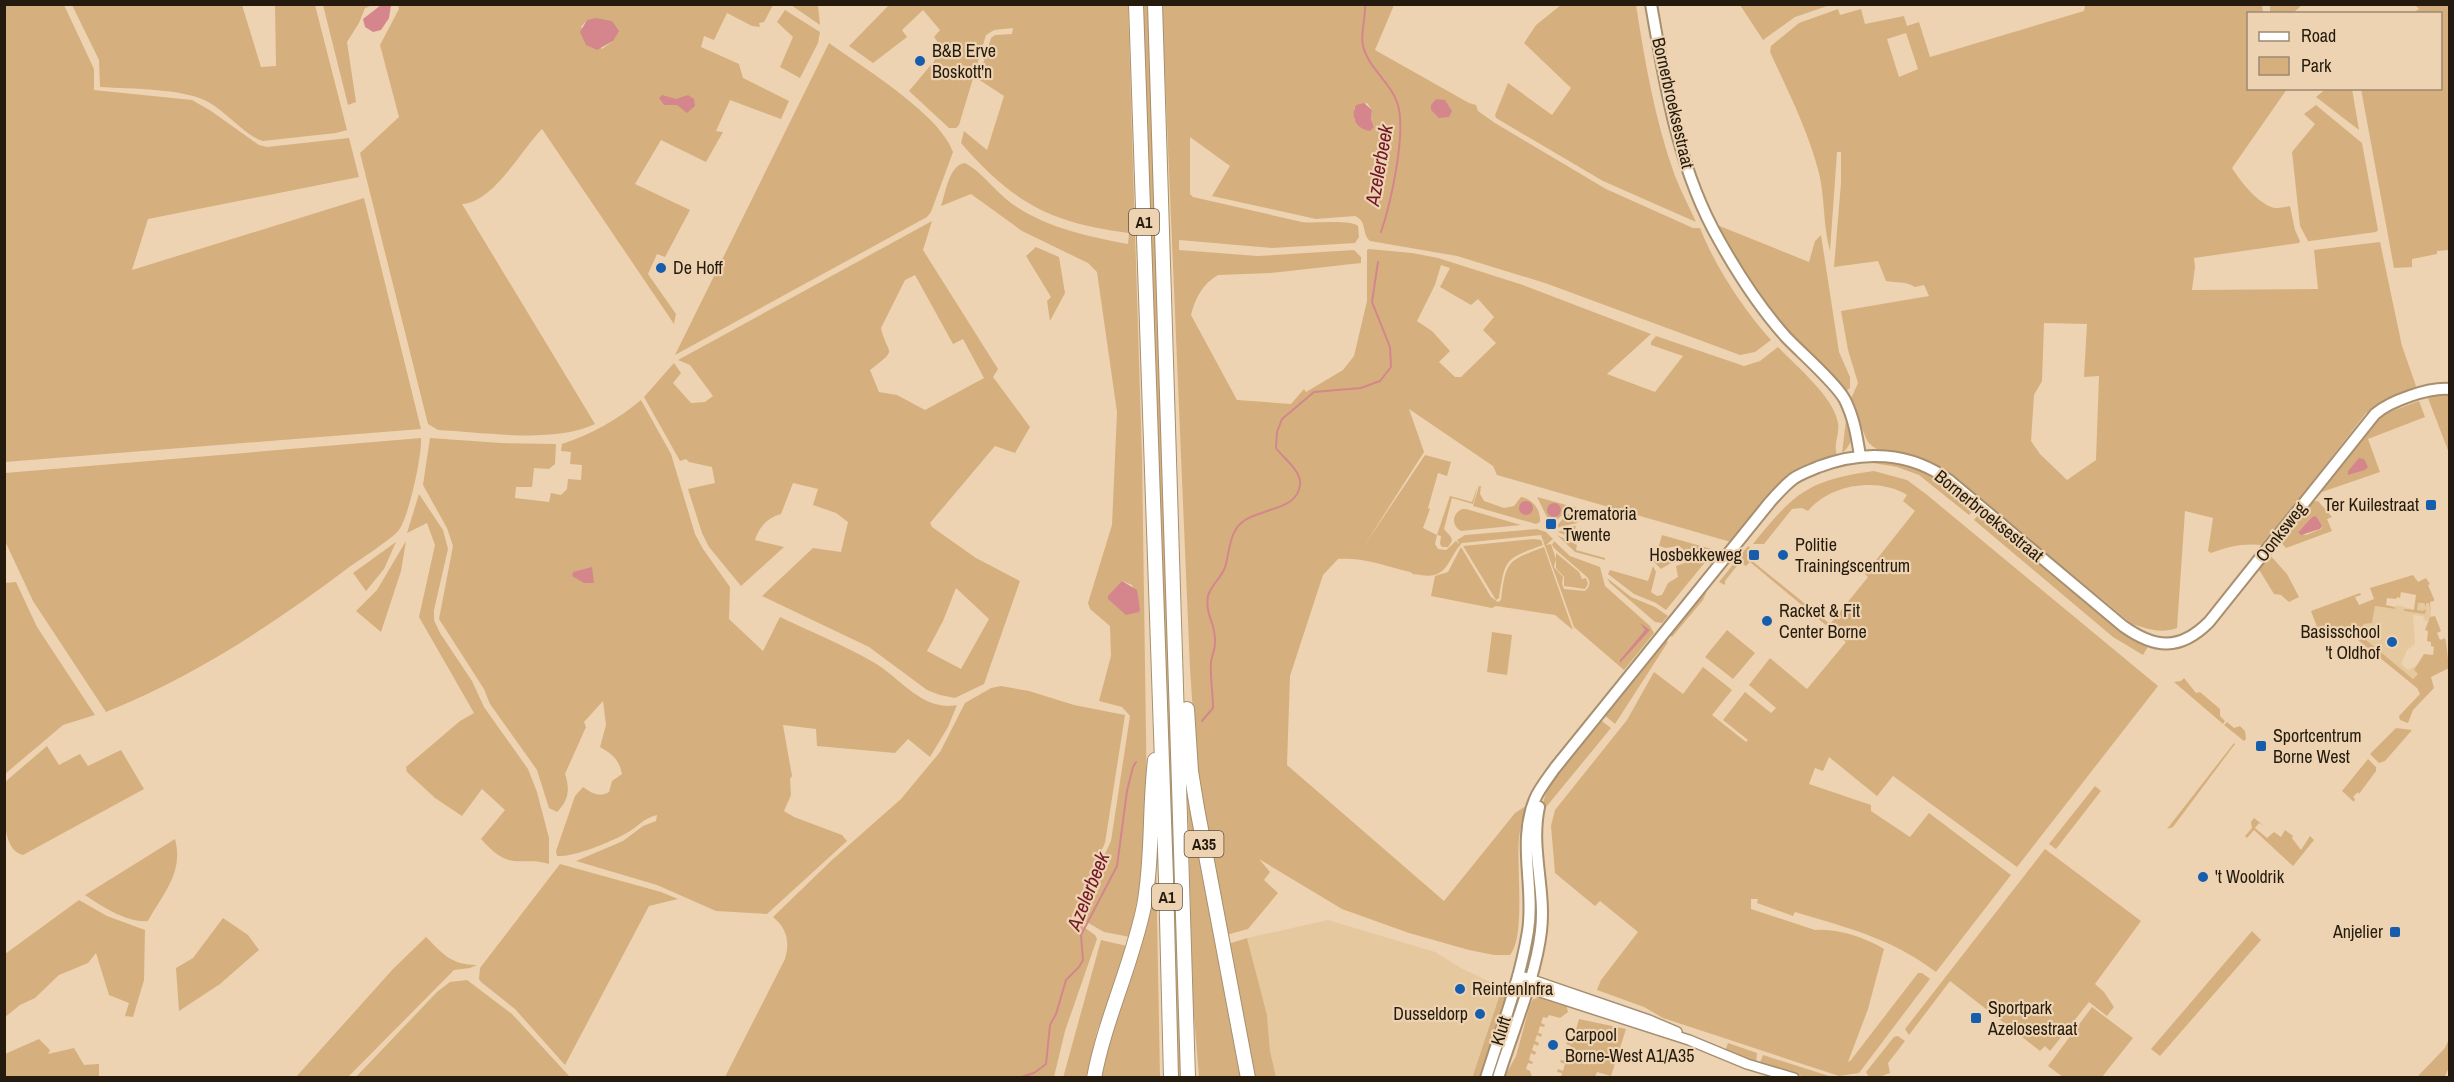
<svg xmlns="http://www.w3.org/2000/svg" width="2454" height="1082" viewBox="0 0 2454 1082" font-family="'Archivo Narrow',sans-serif">
<rect width="100%" height="100%" fill="#edd3b1"/>
<path fill="#e6c89f" d="M2418,602L2425,603V607L2426,603H2429L2431,617L2429,621L2423,620L2424,616L2413,615L2415,644L2407,650L2401,664L2408,670L2419,664V674L2413,679L2374,649L2366,640L2360,629L2364,624L2372,623L2375,606L2395,609L2396,605L2416,610Z
M1328,920L1435,952L1461,968L1502,988L1472,1077H1276L1270,1051L1267,1015L1247,938Z"/>
<path fill="#d5b07e" fill-rule="evenodd" d="M5,4L64,5L94,69V90L192,100L211,111L259,145L267,147L349,138L359,177L148,219L132,270L364,198L421,429L5,462Z
M72,5H242L261,67L276,66L275,5H315L347,130L336,133L263,141C247,137 226,112 210,103C185,88 131,89 100,87L99,60Z
M323,5H373L365,8L359,23L347,42L356,102L348,105Z
M398,5H773L764,22L759,23L760,27L752,26L727,13L714,40L704,36L701,47L739,64L743,78L789,101L781,119L730,100L716,131L723,132L706,162L661,140L635,184L690,210L665,257L657,254L648,274L676,314L674,324L542,129C521,150 494,202 462,204L595,424C553,444 484,432 438,430L428,424L360,153L399,117L380,45L399,9ZM587,20L613,41L602,49L581,27Z
M791,5H818L820,25Z
M889,5H1128L1142,457L1147,803L1142,873L1130,937L1104,932L1076,916L1111,841L1130,716L1122,707L1099,701L1111,656L1110,626L1090,609L1088,603L1112,525L1117,412L1097,272L1088,263L1022,231L971,194L941,206C946,192 949,165 965,163C982,172 995,191 1011,203C1046,228 1087,236 1128,244L1129,233C1051,223 1013,203 961,143L964,131L987,150L1004,96L978,79L991,38L995,35L1012,34L1013,28L994,30L986,35L959,125L956,128H949L909,91L935,60L932,54L939,44L934,37L940,30L923,10L902,30L907,37L873,63L849,46ZM1122,581L1132,585L1140,609L1135,613Z
M1141,5H1149L1183,1078L1174,1077Z
M1162,5H1394L1375,50L1469,103L1476,105L1478,111L1495,123L1606,189L1693,228H1700C1715,266 1743,309 1771,340L1755,352L1740,355L1545,283L1457,256L1370,241C1361,233 1368,222 1355,216L1316,219L1212,196L1230,166L1190,137V194L1193,197L1302,222C1316,224 1349,219 1358,226L1359,237L1355,243L1272,248L1179,240V250L1258,256L1354,250L1361,257V263L1271,273L1218,275C1202,284 1195,299 1191,315L1237,400L1291,404L1304,389L1306,392L1343,370L1354,356L1367,301V250L1369,249L1412,253L1438,258L1523,285L1651,334L1607,374L1655,392L1683,356L1651,345V342L1656,336L1744,366L1760,361L1778,347C1796,366 1834,397 1838,423C1840,434 1833,443 1837,455C1785,474 1764,500 1731,542L1497,475L1493,466L1409,409L1424,452L1364,546L1425,455L1451,462L1447,476L1438,473L1428,508L1430,509L1423,528L1437,535L1450,496L1472,502L1478,485L1473,504L1452,498L1444,529L1451,537L1452,541L1448,547H1442L1440,544L1441,536L1437,535L1435,544L1438,549L1446,550L1456,541L1460,545L1457,540L1465,535L1537,529L1546,532L1553,539L1546,545L1551,544L1556,559L1554,567L1563,577L1562,584L1564,589L1585,591C1590,586 1591,582 1587,577L1555,549L1552,545L1554,541L1570,556L1600,567L1605,586L1650,626L1654,633L1624,670L1574,627L1541,535L1462,543C1446,560 1449,582 1415,574V575L1410,572C1386,566 1362,557 1338,559L1323,575L1290,676L1287,765L1444,901L1515,813L1527,805C1524,816 1520,827 1519,838C1516,864 1526,937 1510,955H1494L1469,950L1409,933L1342,909L1259,859L1270,872L1264,880L1278,893L1248,929L1226,935L1197,770L1190,669ZM1367,103L1372,110L1371,119L1374,127L1354,120V108ZM1441,265L1450,268L1440,287L1471,305L1478,299L1494,317L1483,330L1496,343L1461,377H1455L1439,362L1450,351L1432,331L1417,321L1435,285Z
M1561,5H1636C1645,62 1655,121 1675,176C1681,191 1689,207 1696,222L1603,181L1496,118L1495,115L1508,83L1552,115L1571,88L1524,43L1536,25Z
M1740,5H1830L1795,17L1763,40Z
M2085,5H2262L2263,13L2248,14V88L2287,89L2232,168C2240,181 2259,205 2275,208C2280,208 2286,207 2290,206L2295,230L2300,241L2299,243L2194,258L2195,267L2192,290L2318,289L2314,250L2380,242L2402,346L2416,386L2413,392L2385,401L2366,413L2263,545C2245,543 2228,546 2211,553L2208,551L2213,518L2185,511L2177,628C2161,634 2148,629 2132,624L1951,474C1939,466 1927,461 1913,456C1899,451 1879,455 1869,443C1864,437 1857,411 1850,401L1858,383L1848,350L1841,311L1929,296L1924,285L1915,287C1905,281 1897,283 1886,281L1878,261L1834,267L1841,183V152H1837L1830,251C1823,226 1825,198 1819,173C1808,130 1788,91 1770,52L1771,46L1799,23L1838,9L1840,15L1861,9L1865,24L1904,16L1907,26L1919,22L1930,57L2084,11ZM1906,33L1918,69L1899,77L1887,39ZM2044,323L2087,324L2084,377L2099,376L2096,460L2067,480L2040,454L2031,441L2034,395L2042,381Z
M2270,5V4L2302,5L2292,14L2270,13Z
M2415,5H2449V250L2437,251V254L2412,259V267L2394,268L2361,89L2440,88V14L2413,13L2419,9Z
M785,10L820,32L818,43L800,78L780,67L793,37L777,22Z
M829,43C862,67 940,114 953,152L931,212L927,217L675,355Z
M2327,88L2352,89L2359,130L2316,97Z
M2316,105L2362,143L2378,230L2376,232L2310,241H2308L2300,226L2292,152L2315,124L2304,114Z
M932,221L923,250L998,369L993,377L1030,427L1015,453L995,446L930,523L932,527L976,558L1020,581L984,684L955,698L940,695L927,690L869,647L762,596L813,548L841,552L848,522L836,513L813,505L818,489L793,483L781,514C767,518 759,527 755,540L784,547L741,586L709,547L702,533L688,489L715,483L712,467L689,462L686,459L680,461L644,397L674,363L681,373L673,383L691,403L705,402L713,396L690,365L678,360ZM915,275L953,344L963,339L984,378L925,410L897,395L879,392L870,370C900,347 887,356 881,328L905,280ZM956,588L989,619L961,669L927,651L943,621Z
M1717,225L1809,262L1815,241L1821,235L1839,352L1850,377V388L1845,392C1823,363 1796,340 1772,313C1750,288 1731,255 1717,225Z
M1036,247L1059,257L1065,293L1050,321L1047,301L1051,297L1026,256Z
M2446,392H2449V453L2428,398Z
M641,400L671,454L695,534L703,549L730,587L729,619L763,651L780,617C811,632 844,645 873,662C900,677 922,712 957,705L948,727L930,757L908,739L895,753L817,746L816,729L783,725L792,776L790,779L791,795L784,811L794,817L842,835L847,841L767,914L716,911L657,885L576,861L623,841L643,826L656,821L657,815C643,818 637,828 625,834C608,843 575,857 557,856L556,851L575,796L583,787C592,793 599,798 609,792L612,781L622,774C619,759 612,754 600,747L606,725L603,701L584,722L586,727L565,774C570,789 569,800 557,812L549,808L537,770L490,704L484,689L439,619L453,546L447,528L423,485L430,438L501,443L556,444L555,464L549,469L534,468L532,487H516L515,498L549,502L551,493L561,495L567,489L568,479L581,480L582,465L570,464L571,452L561,451L562,444C592,434 617,420 641,400Z
M2419,401L2425,417L2368,439L2380,472L2316,494L2376,420L2392,411Z
M1847,412C1851,428 1857,441 1842,453Z
M421,438C422,456 409,516 399,530C392,539 359,560 348,568C272,625 194,677 106,712L33,601L5,541V473Z
M1867,462C1915,458 1940,480 1974,509L1969,515L1919,475L1897,467Z
M1874,471L1907,480L1926,494L2158,686L2017,867L1893,776L1877,796L1829,757L1823,771L1815,768L1809,784L1871,805V811L1910,837L1929,813L2011,875L1936,972C1891,938 1848,928 1795,912L1793,916L1757,903L1758,899H1751V909L1815,930C1836,928 1865,937 1884,949L1868,1009L1848,1062L1851,1060L1918,973H1922L1930,979L1859,1073L1839,1076L1663,1018L1644,1007L1597,990L1601,980L1638,932L1600,901L1595,906L1555,873L1551,826L1555,810L1627,720L1654,672L1683,694L1703,667L1732,690L1712,715L1746,742L1748,740L1723,720L1745,692L1771,713L1776,708L1749,685L1770,658L1807,689L1846,642L1750,562L1746,566L1740,562L1725,581V585L1719,582L1748,546L1756,553L1751,560L1830,624L1868,577L1865,574L1915,511L1903,501L1907,495C1878,477 1830,484 1808,511L1802,508L1792,509L1764,544H1753C1794,493 1808,480 1874,471Z
M1479,486H1481L1480,494L1484,501L1504,508L1514,506L1521,497C1533,499 1541,510 1540,522L1536,524L1473,506Z
M419,494L443,530L448,549L434,610V620L440,633L472,681L484,707L528,769L537,792L549,838V864C536,860 527,862 514,861C501,860 489,848 481,839L505,810L482,789L462,816L435,798L407,772L406,767L460,721L474,713L419,617L435,545L427,523L407,533Z
M1537,497L1581,509L1567,511L1551,525Z
M2318,501L2332,517L2327,519L2332,531L2286,548L2279,540L2308,502ZM2312,517L2322,526L2321,529L2306,535L2298,532Z
M1462,509H1466L1521,525L1461,531C1451,525 1452,514 1462,509Z
M1574,512L1580,513L1577,523L1555,528L1566,515Z
M1980,513L2094,608L2149,645L2143,655L2113,637L1974,520Z
M1570,526H1576L1572,538L1558,532Z
M1557,535L1577,545L1576,550L1605,558V560L1575,552Z
M1662,535L1715,550L1666,610L1656,603L1634,594L1608,574L1610,570L1648,581L1653,566L1656,572L1651,592L1657,596L1662,595L1668,583L1678,577L1676,566L1690,561L1693,557L1679,546L1666,548L1659,546Z
M1534,539L1541,540L1543,545C1505,559 1505,558 1499,598L1496,600L1463,546Z
M406,541L401,571L381,632L356,611L377,590Z
M396,542L384,569L366,591L353,573Z
M1461,547L1491,597L1498,602L1501,600C1506,561 1507,561 1544,547L1573,630L1555,615L1496,606L1492,608L1431,596L1435,576L1448,572Z
M1658,549C1665,551 1672,555 1671,563L1661,569L1654,562Z
M1556,553L1579,572L1582,579L1586,578L1588,584L1585,589L1564,586V577L1556,568Z
M2269,554L2287,574L2299,597L2289,602L2281,595L2274,594L2258,568Z
M2413,575L2418,582L2426,578L2430,584L2428,585L2434,599V601L2430,602L2431,614L2429,603H2426V607L2424,603H2418L2417,610L2423,611L2426,609L2425,614L2404,611V609L2414,610L2416,595L2401,592L2400,598L2397,597L2396,599L2387,598L2386,605L2395,607V609L2375,606L2372,623L2364,624L2360,629L2369,637L2366,640L2413,679L2418,674L2414,670L2424,654L2433,655L2434,647L2431,646V642L2427,641L2428,631L2425,630L2430,617L2435,616L2441,631L2437,633L2440,640L2445,638L2446,642L2449,668L2431,677L2434,688L2413,710L2408,723L2400,720L2399,716L2420,694L2417,688L2347,631L2338,628L2320,635L2311,611L2360,593L2361,595L2355,597L2359,605L2374,599L2370,588Z
M1607,578L1631,597L1655,607L1668,616L1662,623L1655,622L1610,583Z
M16,582L37,627L95,715L63,725L5,774V583Z
M1710,583L1703,600L1672,637L1668,634Z
M1727,630L1755,653L1733,679L1705,657Z
M1492,632L1512,635L1507,675L1487,672Z
M1664,639L1668,642L1615,724L1603,714Z
M2184,678L2196,693L2200,692L2220,709V716L2225,721L2223,724L2174,682L2181,681Z
M1001,686L1029,691L1074,705L1125,715L1105,843L1071,918L1095,935L1097,939L1065,1031L1054,1077H725L785,959C790,941 787,929 773,917L832,860L901,799L940,752L965,703L991,688Z
M1599,719L1611,728L1542,812C1544,777 1578,745 1599,719Z
M2227,722L2234,728L2240,726L2245,731L2246,739L2244,741L2224,725Z
M2396,728L2412,730L2385,761L2379,763L2370,754Z
M2234,743L2235,744L2173,827L2167,829Z
M47,746L59,765L80,754L88,766L121,750L144,789L23,855C0,850 4,803 5,782Z
M2368,759L2376,767V771L2359,794L2358,792L2353,797L2355,799L2354,802L2342,791Z
M1187,771L1244,1077H1199L1193,1004Z
M2095,786L2101,791L2056,849L2049,844Z
M1155,806L1160,1077L1096,1078L1134,956Z
M2254,818L2264,826L2259,823L2255,828L2267,838L2274,832L2281,837L2285,830L2293,836L2292,838L2301,850L2310,836L2314,840L2293,866L2254,830L2247,838L2245,836L2252,828L2251,822Z
M175,839C184,873 163,893 148,921C127,923 101,906 85,895Z
M2045,849L2141,921L2095,984L2104,992L2114,1007L2107,1016L2089,1002L2050,1051L2045,1046L2040,1051L1950,981L1909,1035L1905,1029Z
M560,864L661,892L678,899L649,906L565,1065L515,1009L481,982L479,979L480,968Z
M79,900L107,916L145,930L144,980L133,1017L125,1016L129,1003L109,995L96,953L88,963L59,975L35,998L20,1005L5,1017V954Z
M223,918L248,935L259,950L220,984L179,1011L176,968L193,958Z
M2252,931L2261,940L2160,1056L2151,1049Z
M426,937C443,954 451,965 477,965L470,968L454,970L348,1077H296L393,969Z
M1247,938L1267,1015L1270,1051L1276,1077H1253L1228,944Z
M1101,940L1127,946L1125,955L1097,1031L1086,1077L1063,1078Z
M467,980L512,1014L570,1077H356L437,992L450,982Z
M1502,988L1506,999L1480,1077L1472,1078Z
M1539,998L1560,1005L1566,1004L1568,1012L1560,1018L1549,1015L1547,1018L1543,1017L1541,1023L1545,1025L1544,1027L1540,1026L1538,1033L1542,1034L1541,1037L1537,1035L1535,1041L1539,1043L1538,1046L1534,1044L1532,1050L1536,1052L1535,1055L1531,1053L1529,1060L1533,1062L1532,1064L1528,1063L1526,1069L1530,1071L1532,1077L1504,1078L1516,1056L1530,1005L1533,999Z
M2092,1007L2133,1038L2102,1077H2063L2048,1066Z
M1579,1019L1626,1029L1611,1076L1597,1072L1595,1077H1561L1562,1073L1557,1072L1558,1069L1563,1071L1565,1064L1560,1062L1561,1060L1566,1061L1571,1046L1566,1044L1567,1042L1572,1044Z
M1898,1036L1905,1041L1888,1063L1890,1073L1879,1077H1869L1866,1072L1894,1037Z
M39,1039L50,1050L48,1054L74,1048L84,1065L99,1064V1077H5V1054Z
M2449,1039V1067L2445,1076L2417,1077L2445,1048Z
M1728,1043L1757,1053L1756,1064L1725,1051Z
M1763,1055L1832,1077H1806L1759,1065Z"/>
<path fill="#d4868c" d="M381,5H391L389,18L381,30L373,32L365,27L363,19Z
M596,18L612,21L619,31L613,41L597,50L586,45L580,32L587,20Z
M662,95L676,99L688,95L694,99L695,106L687,113L677,105H664L659,98Z
M1436,99L1445,100L1452,111L1449,117L1439,118L1431,110V105Z
M1364,103L1372,110L1371,119L1374,127L1370,131C1356,129 1350,117 1356,105Z
M2359,458L2364,459L2368,467L2365,470L2348,475V471Z
M1519 508a7 7 0 1 1 14 0a7 7 0 1 1-14 0Z
M1547 510a7 7 0 1 1 14 0a7 7 0 1 1-14 0Z
M2316,516L2322,526L2320,529L2301,535L2298,532L2300,530L2312,517Z
M592,567L594,583H584L572,576L573,572Z
M1122,581L1137,590L1140,609L1139,612L1126,615L1108,599V596Z
M1640,623L1650,630L1620,663V660L1645,630Z"/>
<g fill="none" stroke-linecap="round" stroke-linejoin="round">
<path stroke="#d4868c" stroke-width="2" d="M1365,4C1366,18 1360,32 1363,46C1368,68 1391,82 1398,105C1406,134 1391,203 1381,232
M1202,721L1213,708C1213,693 1210,677 1211,662C1212,654 1216,649 1215,640C1215,622 1205,615 1208,596C1211,584 1224,576 1226,564C1229,553 1229,540 1236,529C1251,506 1297,514 1300,485C1302,471 1283,458 1276,448L1277,432L1282,419L1314,392L1361,388L1380,381L1391,367L1390,347L1372,302L1378,262
M1018,1078L1034,1073L1046,1064L1050,1025L1056,1014L1066,980L1079,967L1083,960L1081,935L1117,866L1127,791L1133,767L1136,762"/>
<defs>
<path id="tertiary" d="M1518,975L1649,1020L1677,1032
M1515,984L1689,1040L1747,1064L1794,1078"/>
<path id="secondary" d="M1651,4C1665,84 1678,169 1719,240C1738,274 1759,307 1786,337C1800,352 1836,383 1845,400C1854,418 1857,437 1860,456
M1486,1078C1501,1030 1520,981 1528,931C1535,887 1517,842 1535,799C1539,789 1548,778 1555,768L1770,502C1777,494 1784,486 1793,479C1800,474 1809,471 1818,467C1862,450 1910,451 1950,481L2123,626C2155,649 2180,651 2209,622L2375,414C2390,401 2429,387 2450,389
M1498,1078C1512,1033 1536,976 1541,931C1546,890 1530,848 1539,807"/>
<path id="motorway" d="M1136,4L1166,879L1171,1078
M1155,4L1188,1078
M1187,709L1191,771L1197,808L1248,1078
M1094,1078C1105,1019 1132,965 1144,906C1153,858 1149,809 1155,760"/>
</defs>
<use href="#tertiary" stroke="#a78f6f" stroke-width="12"/>
<use href="#secondary" stroke="#a78f6f" stroke-width="14"/>
<use href="#motorway" stroke="#a78f6f" stroke-width="16"/>
<use href="#tertiary" stroke="#fff" stroke-width="9"/>
<use href="#secondary" stroke="#fff" stroke-width="10"/>
<use href="#motorway" stroke="#fff" stroke-width="14"/>
</g>
<g fill="#165dad" stroke="#edd3b1" stroke-width="2">
<circle cx="920" cy="61" r="6"/>
<circle cx="661" cy="268" r="6"/>
<rect x="2425" y="499" width="12" height="12" rx="3"/>
<rect x="1545" y="518" width="12" height="12" rx="3"/>
<rect x="1748" y="549" width="12" height="12" rx="3"/>
<circle cx="1783" cy="555" r="6"/>
<circle cx="1767" cy="621" r="6"/>
<circle cx="2392" cy="642" r="6"/>
<rect x="2255" y="740" width="12" height="12" rx="3"/>
<circle cx="2203" cy="877" r="6"/>
<rect x="2389" y="926" width="12" height="12" rx="3"/>
<circle cx="1460" cy="989" r="6"/>
<circle cx="1480" cy="1014" r="6"/>
<rect x="1970" y="1012" width="12" height="12" rx="3"/>
<circle cx="1553" cy="1045" r="6"/>
</g>
<g text-anchor="middle" stroke-width="4.5" stroke-linejoin="round" paint-order="stroke">
<g fill="#edd3b1" stroke="#60523f" stroke-width="1.5">
<rect x="1129" y="209" width="30" height="26" rx="4.5"/>
<rect x="1184.5" y="831" width="39" height="26" rx="4.5"/>
<rect x="1152" y="884" width="30" height="26" rx="4.5"/>
</g>
<g font-size="16" font-weight="bold" fill="#241b0e">
<text x="1144" y="228">A1</text>
<text x="1204" y="850">A35</text>
<text x="1167" y="903">A1</text>
</g>
<g font-size="18" fill="#241b0e" stroke="#edd3b1" text-anchor="start">
<text x="932" y="57">B&amp;B Erve<tspan x="932" dy="21">Boskott'n</tspan></text>
<text x="673" y="274">De Hoff</text>
<text x="2419" y="511" text-anchor="end">Ter Kuilestraat</text>
<text x="1563" y="520">Crematoria<tspan x="1563" dy="21">Twente</tspan></text>
<text x="1795" y="551">Politie<tspan x="1795" dy="21">Trainingscentrum</tspan></text>
<text x="1742" y="561" text-anchor="end">Hosbekkeweg</text>
<text x="1779" y="617">Racket &amp; Fit<tspan x="1779" dy="21">Center Borne</tspan></text>
<text x="2380" y="638" text-anchor="end">Basisschool<tspan x="2380" dy="21">'t Oldhof</tspan></text>
<text x="2273" y="742">Sportcentrum<tspan x="2273" dy="21">Borne West</tspan></text>
<text x="2215" y="883">'t Wooldrik</text>
<text x="2383" y="938" text-anchor="end">Anjelier</text>
<text x="1472" y="995">ReintenInfra</text>
<text x="1988" y="1014">Sportpark<tspan x="1988" dy="21">Azelosestraat</tspan></text>
<text x="1468" y="1020" text-anchor="end">Dusseldorp</text>
<text x="1565" y="1041">Carpool<tspan x="1565" dy="21">Borne-West A1/A35</tspan></text>
</g>
<g font-size="18" fill="#241b0e" stroke="#edd3b1">
<text transform="translate(1673 103) rotate(77)" y="6">Bornerbroeksestraat</text>
<text transform="translate(1989 516) rotate(39)" y="6">Bornerbroeksestraat</text>
<text transform="translate(2281 532) rotate(-52)" y="6">Oonksweg</text>
<text transform="translate(1501 1031) rotate(-73)" y="6">Kluft</text>
</g>
<g font-size="20" font-style="italic" fill="#721629" stroke="#edd3b1">
<text transform="translate(1379 165) rotate(-80)" y="7">Azelerbeek</text>
<text transform="translate(1088 891) rotate(-68)" y="7">Azelerbeek</text>
</g>
</g>
<rect width="2454" height="1082" fill="none" stroke="#241b0e" stroke-width="12"/>
<rect x="2247" y="12" width="195" height="78" fill="#edd3b1" stroke="#9d8970" stroke-width="1.5"/>
<rect x="2259" y="32" width="30" height="9" fill="#ffffff" stroke="#9d8970" stroke-width="1.5"/>
<text x="2301" y="42" font-size="18" fill="#241b0e">Road</text>
<rect x="2259" y="57" width="30" height="18" fill="#d5b07e" stroke="#9d8970" stroke-width="1.5"/>
<text x="2301" y="72" font-size="18" fill="#241b0e">Park</text>
</svg>
